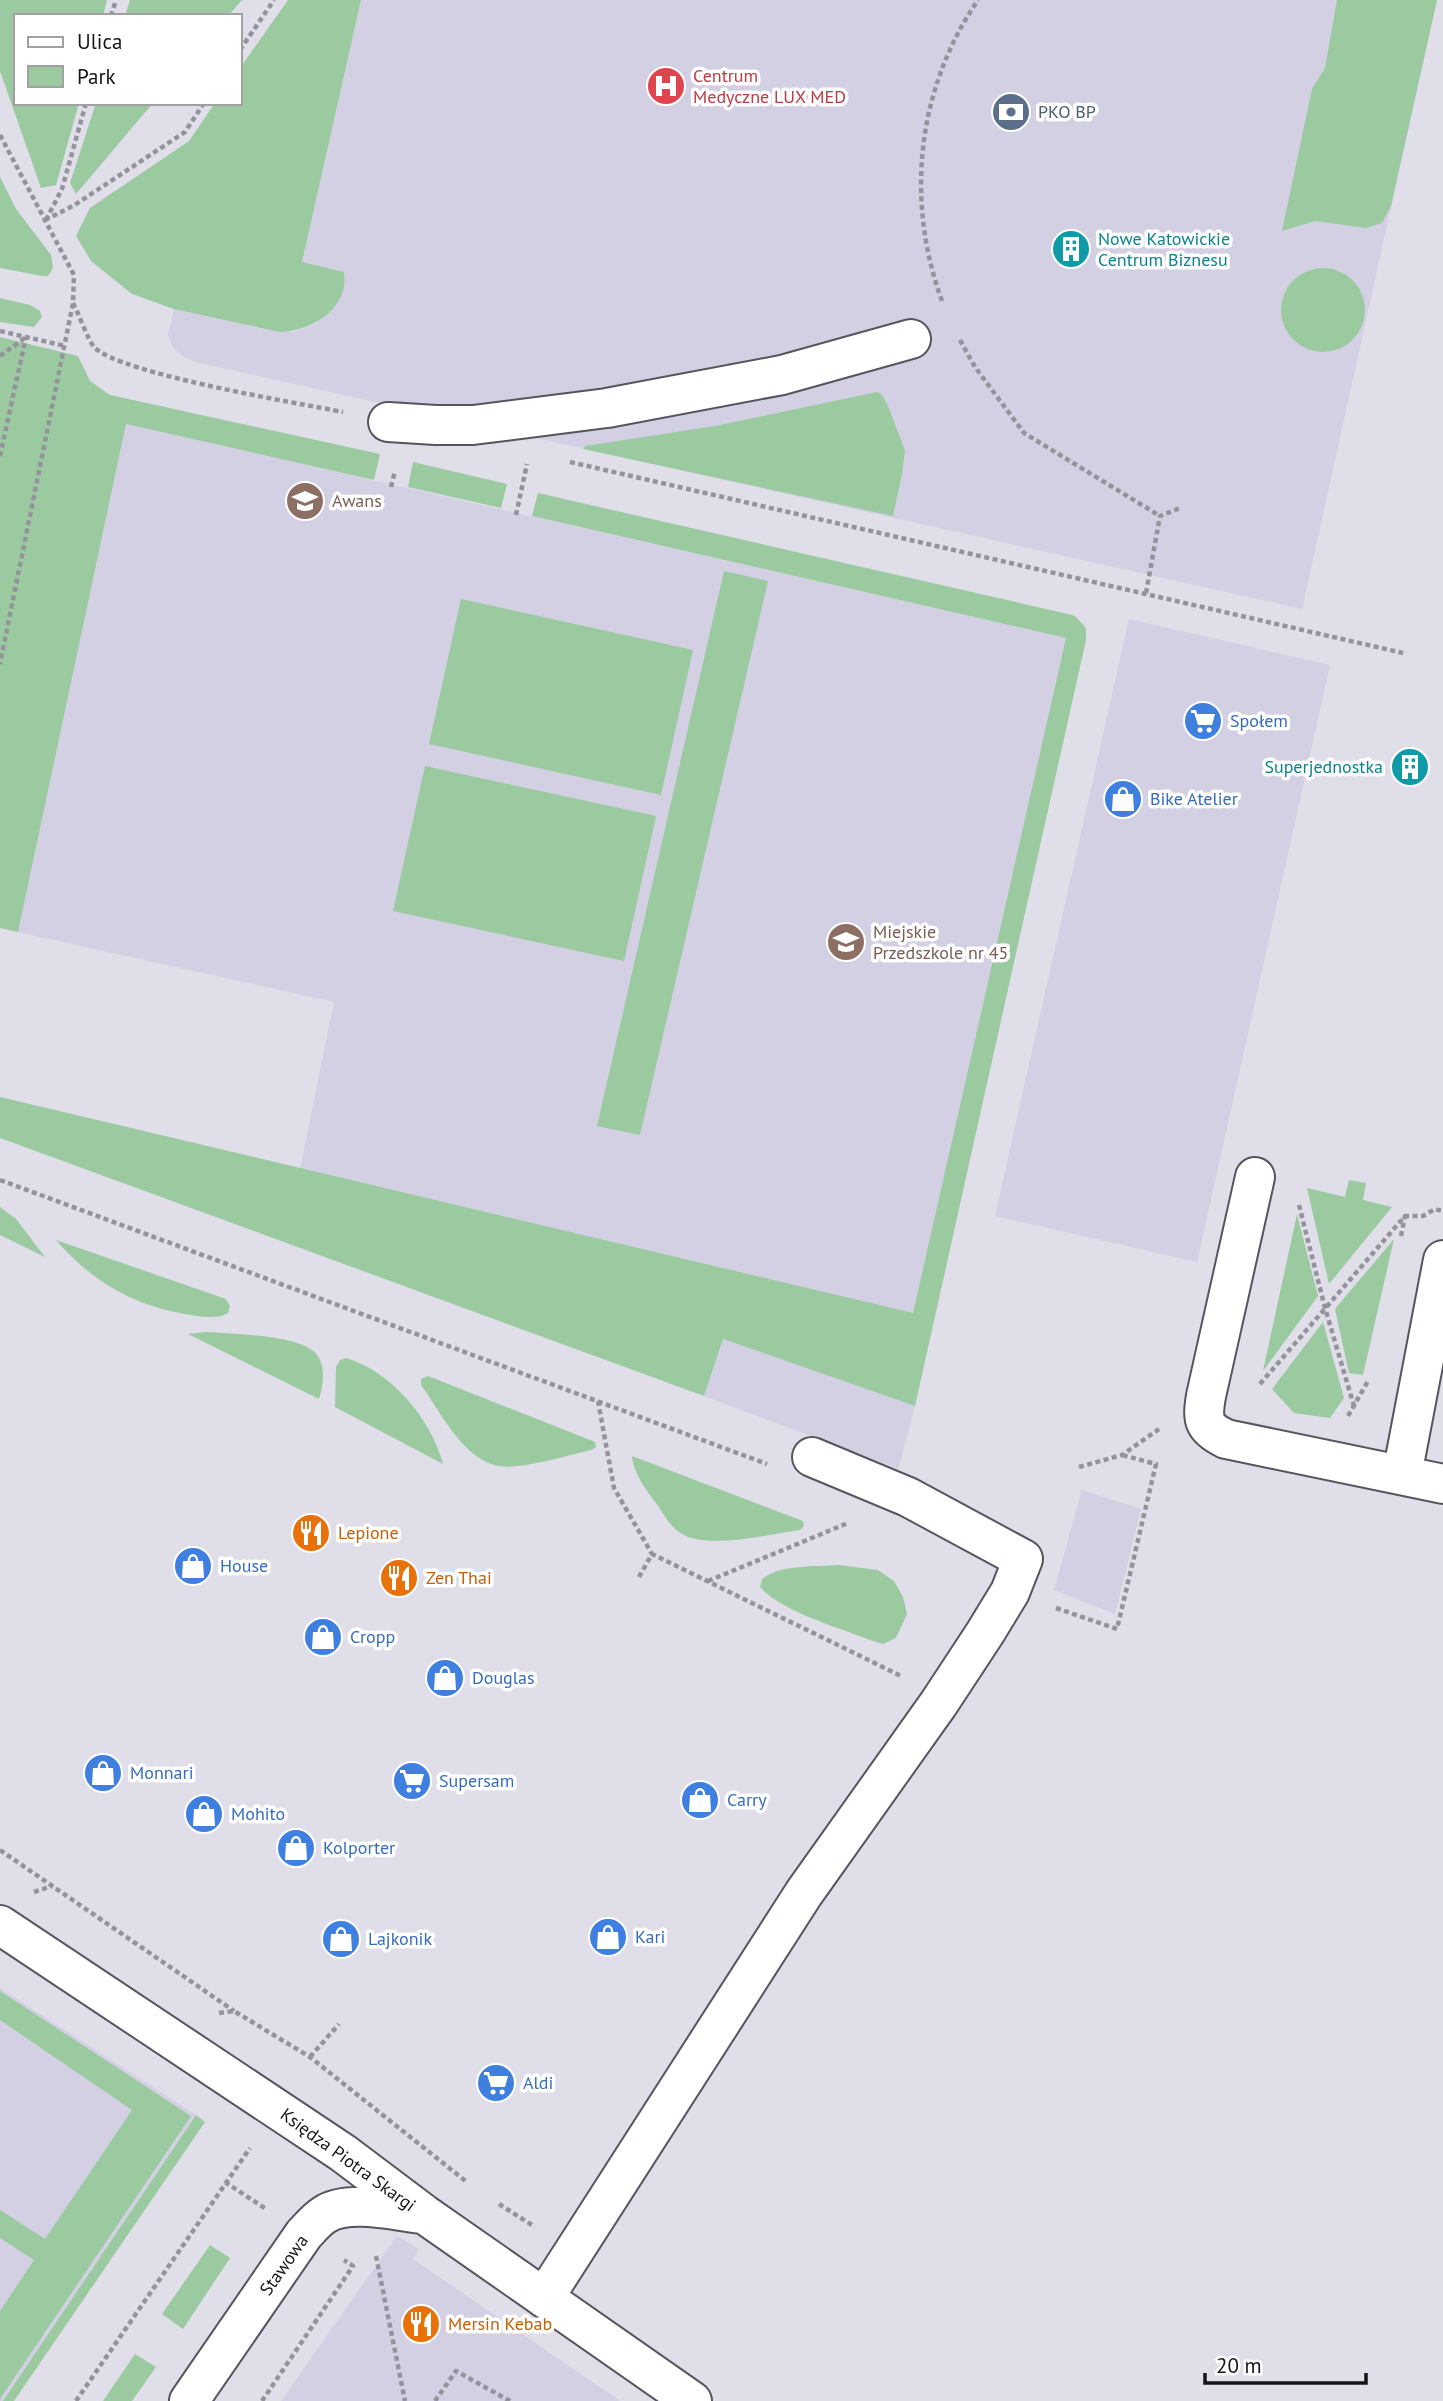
<svg xmlns="http://www.w3.org/2000/svg" width="1443" height="2401" viewBox="0 0 1443 2401" font-family="'PT Sans',sans-serif">
<rect width="100%" height="100%" fill="#dfdee9"/>
<path fill="#d2d0e2" d="M361,0H1437L1302,609L196,362L184,357L173,348L168,335L174,309L266,330L294,332L316,323L335,305L345,279L344,272L302,262Z
M126,424L1066,638L913,1314L300,1169L334,1002L18,932Z
M1129,619L1330,665L1197,1262L995,1216Z
M723,1339L915,1406L898,1469L704,1396Z
M1082,1490L1141,1509L1115,1614L1054,1590Z
M0,1988L196,2115L3,2401H0Z
M397,2236L419,2249L413,2259L620,2401H281Z"/>
<path fill="#9bcaa1" d="M0,0H107L103,16H16V103H79L56,185L41,188L0,71Z
M130,0H242L228,16H125Z
M288,0H361L302,262L344,272C350,309 310,332 279,332L174,309L132,294L91,261L76,236L90,208L189,141L215,103H240V68Z
M1337,0H1437L1391,206L1382,223L1366,228L1315,221L1282,231L1312,89L1325,68Z
M96,103H153L76,194L70,183Z
M0,177L16,209L51,255L53,268L48,276H42L0,268Z
M1281 310a42 42 0 1 1 84 0a42 42 0 1 1-84 0Z
M0,298L30,305L40,311L42,317L34,327L0,322Z
M0,337L78,356L90,381L110,395L380,454L374,480L126,424L18,932L0,928Z
M877,392L882,395L888,406L905,451L902,474L893,516L583,449L585,446L715,426Z
M413,462L507,484L501,508L408,487Z
M538,493L1068,614L1075,616L1086,628V640L915,1406L723,1339L704,1396L0,1138V1097L913,1313L1066,638L532,516Z
M724,571L768,581L640,1135L597,1126Z
M461,599L693,650L661,795L429,744Z
M425,766L656,816L624,961L393,911Z
M1349,1180L1366,1183L1363,1200L1392,1207L1329,1284L1307,1188L1345,1197Z
M0,1207L16,1219L45,1257L0,1235Z
M1297,1214L1318,1296L1263,1371Z
M1394,1239L1363,1375L1349,1373L1335,1309Z
M56,1240L226,1299L230,1306L228,1313C218,1319 203,1317 191,1315C136,1307 92,1282 56,1240Z
M1323,1322L1344,1398L1330,1418L1294,1413L1272,1389Z
M206,1332C230,1334 304,1334 318,1356C326,1369 323,1386 319,1399L188,1334Z
M346,1358C391,1371 431,1419 443,1464L335,1407L336,1367L340,1360Z
M428,1376L595,1442L596,1447L591,1450C568,1455 521,1470 499,1466C463,1460 441,1412 421,1385V1379Z
M632,1456L803,1521L804,1526L800,1530C769,1534 704,1551 679,1532C669,1525 663,1513 656,1503C646,1490 633,1472 632,1456Z
M839,1565L878,1570L894,1581L903,1597L907,1614L896,1638L883,1644L873,1641C841,1628 782,1612 760,1587L762,1579C780,1564 816,1567 839,1565Z
M0,1991L191,2116L0,2399V2311L34,2260L0,2238V2210L45,2239L132,2110L0,2020Z
M196,2115L205,2122L14,2401H3Z
M210,2245L230,2258L183,2329L162,2314Z
M135,2354L156,2367L132,2401H103Z"/>
<g fill="none" stroke-linecap="round" stroke-linejoin="round">
<defs>
<path id="minor" d="M388,422L436,425H473L607,408L782,375L911,339
M1255,1177L1206,1396C1202,1420 1203,1428 1226,1439L1443,1484
M1402,1475L1443,1260
M0,1925L343,2153L424,2214L692,2401
M544,2298L804,1893L939,1703L985,1633L1010,1592L1023,1559L908,1497L812,1457
M189,2401L304,2234C310,2228 316,2220 324,2215C348,2199 395,2211 422,2214"/>
</defs>
<use href="#minor" stroke="#56555e" stroke-width="42"/>
<path stroke="#94939c" stroke-width="4.5" stroke-dasharray="5 3.5" stroke-linecap="butt" d="M111,16L116,0
M240,50L274,0
M0,135L74,275L73,303L0,664
M45,220L73,206L185,132L204,103
M46,220L62,189L86,103
M942,301C905,200 917,89 978,0
M73,303C79,314 87,338 94,347C120,374 298,403 343,412
M0,331L65,346
M960,340L975,367L1024,433L1160,516
M0,356L25,338
M0,456L26,337
M570,462L1403,653
M391,487L395,471
M516,515L527,464
M1146,593L1160,516L1180,508
M0,1180L767,1464
M1299,1205L1325,1308L1354,1406
M1401,1236L1405,1216
M1260,1384L1405,1216H1423L1435,1209L1442,1211
M598,1401L614,1488L652,1554
M1348,1416L1368,1381
M1079,1467L1122,1455L1159,1429
M639,1577L652,1554L901,1676
M708,1581L848,1523
M1056,1608L1117,1629L1156,1464L1122,1455
M0,1850L234,2011
M34,1892L52,1886
M219,2013L234,2011L310,2057L468,2183
M310,2057L339,2024
M225,2182L266,2209
M499,2204L535,2227
M376,2256L405,2401
M76,2401L250,2148
M262,2401L353,2266L344,2260
M435,2401L456,2371L510,2401"/>
<use href="#minor" stroke="#fff" stroke-width="38"/>
</g>
<defs>
<symbol id="hospital-disc" viewBox="-11 -11 22 22"><circle r="9.5" fill="#e0444e" stroke="#fff"/><path d="M-5-5h3v3.5h4V-5h3V5h-3V1.5h-4V5h-3Z" fill="#fff"/></symbol>
<symbol id="bank-disc" viewBox="-11 -11 22 22"><circle r="9.5" fill="#5c6f8a" stroke="#fff"/><path d="M-6-4H6V4H-6ZM0-2.3a2.3 2.3 0 1 0 0 4.6a2.3 2.3 0 1 0 0-4.6Z" fill="#fff"/></symbol>
<symbol id="building-disc" viewBox="-11 -11 22 22"><circle r="9.5" fill="#0f9aa8" stroke="#fff"/><path d="M-4-6H4V6H1V3H-1V6H-4ZM-2.5-4.3h1.7v1.8h-1.7ZM.8-4.3h1.7v1.8H.8ZM-2.5-1h1.7V.8h-1.7ZM.8-1h1.7V.8H.8Z" fill="#fff"/></symbol>
<symbol id="university-disc" viewBox="-11 -11 22 22"><circle r="9.5" fill="#8d6e63" stroke="#fff"/><path d="M0-5L7-2L0 1L-7-2ZM-4 1L0 2.5L4 1V4Q0 6-4 4Z" fill="#fff"/></symbol>
<symbol id="supermarket-disc" viewBox="-11 -11 22 22"><circle r="9.5" fill="#3f7fe0" stroke="#fff"/><path d="M-6-5.5h2.5l.6 2H6L4.5 2H-2.5L-4.4-4H-6ZM-1.5 3.2a1.3 1.3 0 1 0 .1 0ZM3 3.2a1.3 1.3 0 1 0 .1 0Z" fill="#fff"/></symbol>
<symbol id="shop-disc" viewBox="-11 -11 22 22"><circle r="9.5" fill="#3f7fe0" stroke="#fff"/><path d="M-5-2.5h2.3a2.7 3.5 0 0 1 5.4 0H5L5.5 6h-11ZM-1.5-2.5h3a1.5 2.3 0 0 0-3 0Z" fill="#fff"/></symbol>
<symbol id="school-disc" viewBox="-11 -11 22 22"><circle r="9.5" fill="#8d6e63" stroke="#fff"/><path d="M0-5L7-2L0 1L-7-2ZM-4 1L0 2.5L4 1V4Q0 6-4 4Z" fill="#fff"/></symbol>
<symbol id="restaurant-disc" viewBox="-11 -11 22 22"><circle r="9.5" fill="#e8710a" stroke="#fff"/><path d="M-5-6h1v4h1v-4h1v4h1v-4h1v5L-1.5 .5V6h-2V.5L-5-1ZM5-6V6H3V1.5H1.5Q1.5-4 5-6Z" fill="#fff"/></symbol>
</defs>
<g fill-rule="evenodd">
<use href="#hospital-disc" x="644" y="64" width="44" height="44"/>
<use href="#bank-disc" x="989" y="90" width="44" height="44"/>
<use href="#building-disc" x="1049" y="227" width="44" height="44"/>
<use href="#university-disc" x="283" y="479" width="44" height="44"/>
<use href="#supermarket-disc" x="1181" y="699" width="44" height="44"/>
<use href="#building-disc" x="1388" y="745" width="44" height="44"/>
<use href="#shop-disc" x="1101" y="777" width="44" height="44"/>
<use href="#school-disc" x="824" y="920" width="44" height="44"/>
<use href="#restaurant-disc" x="289" y="1511" width="44" height="44"/>
<use href="#shop-disc" x="171" y="1544" width="44" height="44"/>
<use href="#restaurant-disc" x="377" y="1556" width="44" height="44"/>
<use href="#shop-disc" x="301" y="1615" width="44" height="44"/>
<use href="#shop-disc" x="423" y="1656" width="44" height="44"/>
<use href="#shop-disc" x="81" y="1751" width="44" height="44"/>
<use href="#supermarket-disc" x="390" y="1759" width="44" height="44"/>
<use href="#shop-disc" x="678" y="1778" width="44" height="44"/>
<use href="#shop-disc" x="182" y="1792" width="44" height="44"/>
<use href="#shop-disc" x="274" y="1826" width="44" height="44"/>
<use href="#shop-disc" x="586" y="1915" width="44" height="44"/>
<use href="#shop-disc" x="319" y="1917" width="44" height="44"/>
<use href="#supermarket-disc" x="474" y="2061" width="44" height="44"/>
<use href="#restaurant-disc" x="399" y="2302" width="44" height="44"/>
</g>
<g text-anchor="middle" stroke-width="7" stroke-linejoin="round" paint-order="stroke">
<g font-size="18" fill="#be3a42" stroke="#fff" text-anchor="start">
<text x="693" y="82">Centrum<tspan x="693" dy="21">Medyczne LUX MED</tspan></text>
</g>
<g font-size="18" fill="#4e5e75" stroke="#fff" text-anchor="start">
<text x="1038" y="118">PKO BP</text>
</g>
<g font-size="18" fill="#0d838f" stroke="#fff" text-anchor="start">
<text x="1098" y="245">Nowe Katowickie<tspan x="1098" dy="21">Centrum Biznesu</tspan></text>
<text x="1383" y="773" text-anchor="end">Superjednostka</text>
</g>
<g font-size="18" fill="#785e54" stroke="#fff" text-anchor="start">
<text x="332" y="507">Awans</text>
<text x="873" y="938">Miejskie<tspan x="873" dy="21">Przedszkole nr 45</tspan></text>
</g>
<g font-size="18" fill="#366cbe" stroke="#fff" text-anchor="start">
<text x="1230" y="727">Społem</text>
<text x="1150" y="805">Bike Atelier</text>
<text x="220" y="1572">House</text>
<text x="350" y="1643">Cropp</text>
<text x="472" y="1684">Douglas</text>
<text x="130" y="1779">Monnari</text>
<text x="439" y="1787">Supersam</text>
<text x="727" y="1806">Carry</text>
<text x="231" y="1820">Mohito</text>
<text x="323" y="1854">Kolporter</text>
<text x="635" y="1943">Kari</text>
<text x="368" y="1945">Lajkonik</text>
<text x="523" y="2089">Aldi</text>
</g>
<g font-size="18" fill="#c56008" stroke="#fff" text-anchor="start">
<text x="338" y="1539">Lepione</text>
<text x="426" y="1584">Zen Thai</text>
<text x="448" y="2330">Mersin Kebab</text>
</g>
<g font-size="18" fill="#151519" stroke="#fff">
<text transform="translate(348 2160) rotate(36)" y="6">Księdza Piotra Skargi</text>
<text transform="translate(284 2265) rotate(-55)" y="6">Stawowa</text>
</g>
</g>
<rect x="14" y="14" width="228" height="91" fill="#ffffff" stroke="#a1a1a3" stroke-width="2"/>
<rect x="28" y="37" width="35" height="10" fill="#ffffff" stroke="#a1a1a3" stroke-width="2"/>
<text x="77" y="49" font-size="21" fill="#151519">Ulica</text>
<rect x="28" y="66" width="35" height="21" fill="#9bcaa1" stroke="#a1a1a3" stroke-width="2"/>
<text x="77" y="84" font-size="21" fill="#151519">Park</text>
<path d="M1205 2373v10h161v-10" fill="none" stroke="#151519" stroke-width="3.5"/>
<text x="1216" y="2373" font-size="21" fill="#151519" stroke="#ffffff" stroke-width="5" paint-order="stroke">20 m</text>
</svg>
